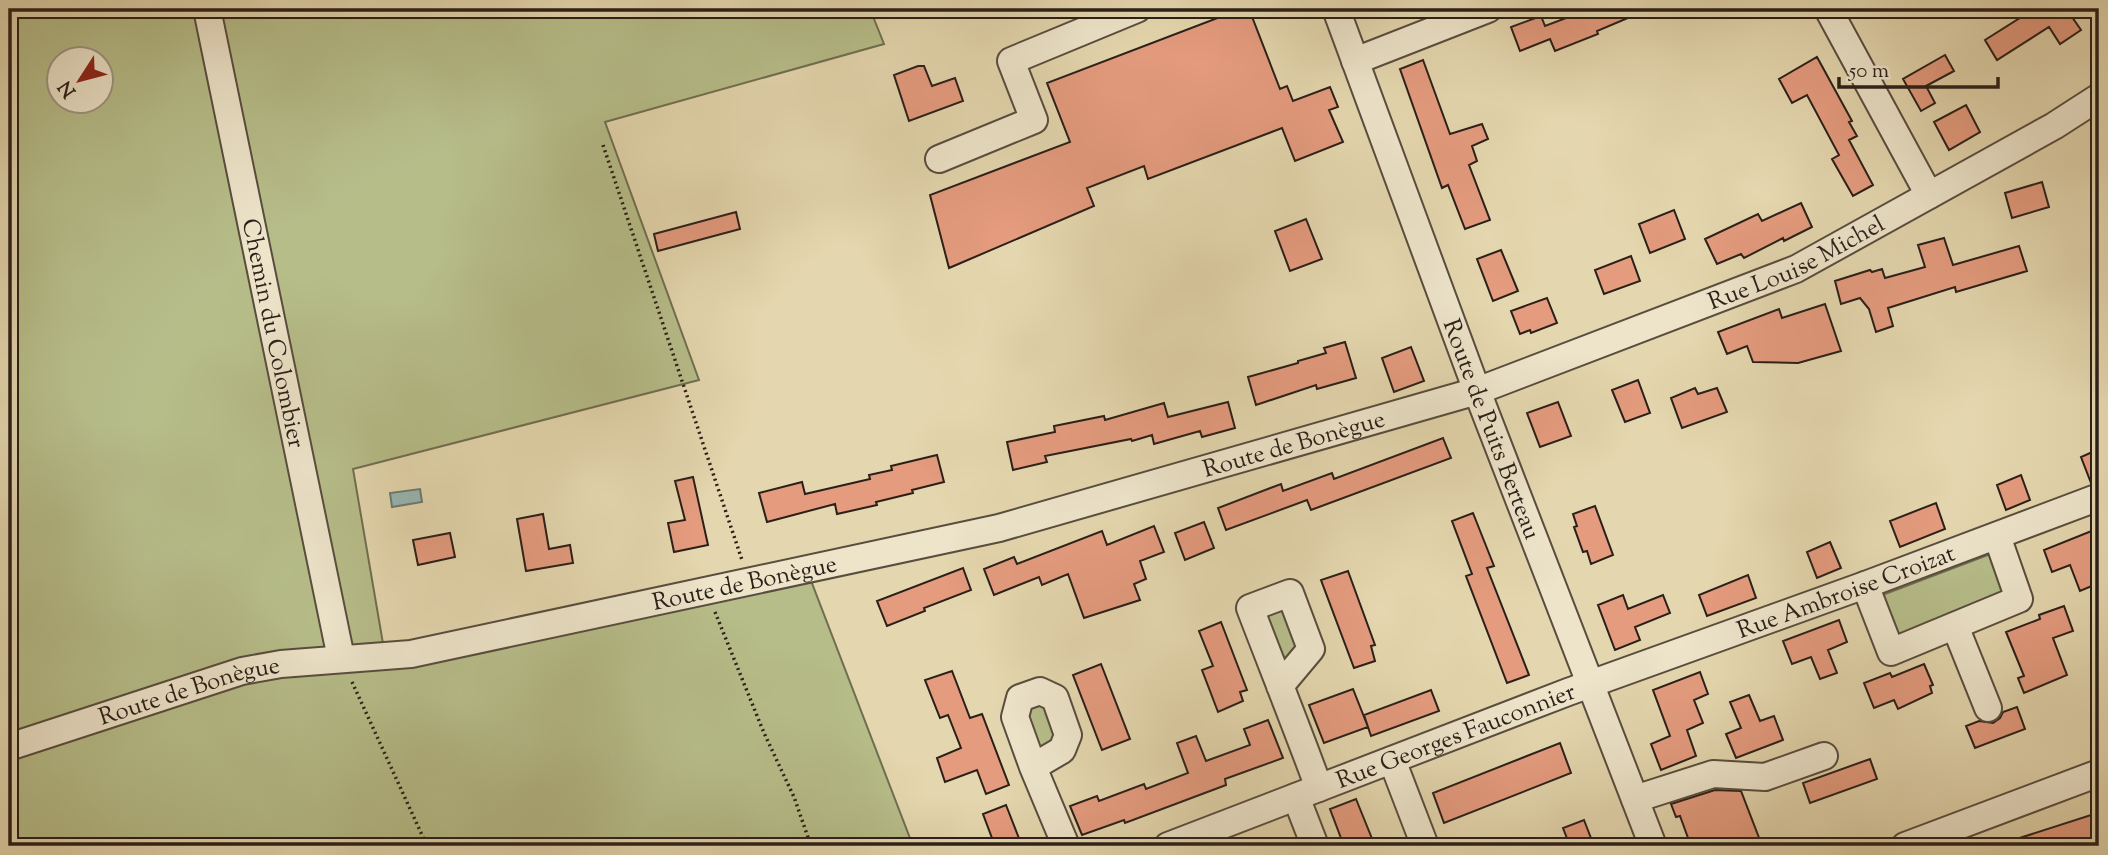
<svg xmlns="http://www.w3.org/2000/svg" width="2108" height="855" viewBox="0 0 2108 855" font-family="'Sorts Mill Goudy',serif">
<rect width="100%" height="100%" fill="#e4d6ae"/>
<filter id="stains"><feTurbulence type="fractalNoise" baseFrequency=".00286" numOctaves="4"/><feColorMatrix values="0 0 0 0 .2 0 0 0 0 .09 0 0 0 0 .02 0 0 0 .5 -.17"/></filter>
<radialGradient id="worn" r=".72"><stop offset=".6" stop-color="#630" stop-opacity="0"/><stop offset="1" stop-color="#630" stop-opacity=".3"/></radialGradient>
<path fill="#b6bd89" stroke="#706e51" stroke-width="2" fill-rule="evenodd" d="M9,9H870L884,44L605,122L699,380L353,469L386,661L808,573L913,846H9ZM60,60H102V102H60Z
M1993,553L2010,596L1895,644L1877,597Z
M1278,609L1285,610L1300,645L1288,660L1277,657L1264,620L1270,612Z
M1045,702L1060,736L1048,750L1037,746L1025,717L1027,708Z"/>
<path fill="#98b7b3" stroke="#6c7a75" stroke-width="2" d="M420,489L422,502L392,507L390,493Z"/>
<path fill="#e49b7e" stroke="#2a1f19" stroke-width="2" d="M1241,9H1249L1280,89L1287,86L1293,101L1330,87L1338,107L1329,110L1343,142L1295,161L1282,128L1148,179L1144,166L1087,188L1094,206L949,268L930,195L1070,142L1047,83Z
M1590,9H1649L1597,31L1598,34L1555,51L1550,39L1520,51L1511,27L1541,16L1545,26Z
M2034,9H2079L2070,14L2081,30L2060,44L2049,27L1997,60L1985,40Z
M1945,55L1954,71L1926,86L1935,103L1921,111L1903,79Z
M1817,57L1852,121L1849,122L1857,136L1849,140L1873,185L1853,196L1832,159L1839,155L1807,95L1792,103L1779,79Z
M1423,60L1450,134L1482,124L1488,139L1472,146L1477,161L1469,165L1490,220L1465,229L1448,185L1442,188L1400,69Z
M918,66H924L932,86L955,78L963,101L909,121L894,75Z
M1966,105L1980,132L1949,150L1934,122Z
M2042,182L2049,207L2012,218L2005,193Z
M1801,203L1812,227L1784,241L1783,238L1744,258L1741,254L1717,264L1705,239L1758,214L1762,221Z
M1674,210L1685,239L1650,253L1639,224Z
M736,212L740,229L658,251L654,234Z
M1306,219L1322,259L1290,271L1275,231Z
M1944,238L1953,265L2019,246L2027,271L1956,292L1955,287L1888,308L1893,326L1876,332L1869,309L1860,298L1841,304L1835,281L1870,270L1872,272L1882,269L1885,278L1925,267L1918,245Z
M1501,250L1518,291L1493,301L1477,259Z
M1631,256L1640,281L1604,294L1595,270Z
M1547,298L1557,323L1531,333L1530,330L1520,334L1511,311Z
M1825,304L1841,351L1798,363L1753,362L1747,346L1727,354L1718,332L1779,309L1782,318Z
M1345,342L1356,378L1317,389L1316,385L1256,405L1248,377L1298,363V361L1326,353L1324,348Z
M1411,347L1424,381L1394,392L1382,358Z
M1638,380L1650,413L1625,422L1612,390Z
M1695,388L1698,394L1717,388L1727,412L1682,428L1671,398Z
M1228,402L1235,428L1202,437L1200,431L1154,444L1152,435L1132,441L1131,439L1045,456L1047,462L1013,470L1007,442L1055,432L1054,426L1104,416L1105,420L1164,403L1168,417Z
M1558,402L1571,436L1540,447L1527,413Z
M1443,438L1451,458L1311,510L1307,500L1226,530L1218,508L1281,484L1283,491L1332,473L1334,479Z
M2099,449V482L2091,483L2081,457Z
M937,455L944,482L912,490L913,493L876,502L877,505L837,514L835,504L767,522L759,493L802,482L805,494L870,479L869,475L892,470L891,466Z
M2021,475L2030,500L2006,510L1997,485Z
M693,477L708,545L674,552L668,523L685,520L675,481Z
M1936,503L1945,529L1900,547L1890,521Z
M1595,506L1613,555L1591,564L1587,551L1583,552L1574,527L1577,526L1573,514Z
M1473,513L1494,566L1487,568L1529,675L1507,683L1466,576L1472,574L1452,521Z
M543,514L549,549L570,545L573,563L526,571L517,519Z
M1204,522L1214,548L1185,560L1175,533Z
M1154,526L1164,552L1140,561L1146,579L1134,584L1140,600L1084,618L1068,574L1042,585L1039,577L994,595L984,569L1014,557L1017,564L1102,531L1107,545Z
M2099,528V583L2080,591L2070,565L2052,572L2044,550Z
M450,533L455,557L418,565L413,540Z
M1830,542L1841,568L1817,578L1807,552Z
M963,568L971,590L924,608L925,611L887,626L877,601Z
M1348,571L1375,645L1371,646L1375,661L1354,668L1321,580Z
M1748,575L1756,598L1707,616L1699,595Z
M1623,595L1628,609L1663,595L1670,613L1635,627L1640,640L1615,650L1598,605Z
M2064,606L2073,631L2053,638L2067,675L2024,693L2018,678L2024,676L2006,632L2040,619L2039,615Z
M1839,620L1847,642L1828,650L1837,673L1820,679L1811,657L1792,664L1783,641Z
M1221,622L1247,690L1240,692L1243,701L1218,712L1202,670L1213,666L1199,631Z
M1101,664L1130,739L1102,750L1073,675Z
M1924,664L1933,685L1930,686L1932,693L1898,709L1894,700L1874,708L1864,683L1890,673L1892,677Z
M952,671L970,718L982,714L1009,785L986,794L977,770L945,782L937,758L961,748L948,715L940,718L925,680Z
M1700,672L1708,694L1694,700L1703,723L1687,730L1696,756L1661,770L1651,744L1670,736L1653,690Z
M1353,689L1368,727L1324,743L1309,705Z
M1431,690L1439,711L1371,736L1364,715Z
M1749,695L1760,721L1774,716L1783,740L1736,758L1726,734L1741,728L1730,702Z
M2017,707L2025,729L1975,748L1966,726L1979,721L1993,723L2000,718L2003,712Z
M1268,720L1283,758L1225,779L1226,785L1125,823L1124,820L1082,835L1070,806L1097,796L1099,801L1144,784L1146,789L1188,773L1177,743L1196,736L1206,761L1250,745L1244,729Z
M1560,743L1571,773L1444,823L1433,793Z
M1870,759L1877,779L1810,803L1803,783Z
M1715,790L1741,791L1761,843L1752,846H1691L1680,816L1676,817L1671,804Z
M1356,799L1375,846H1344L1330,809Z
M1006,805L1020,841L1006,846H995L983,814Z
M2091,815L2099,846H2004V843Z
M1584,820L1594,846H1570L1563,828Z"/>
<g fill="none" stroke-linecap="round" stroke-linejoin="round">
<defs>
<g id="minor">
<path id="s1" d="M207,9L341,658"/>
<path id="s2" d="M1336,9L1477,391L1653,846"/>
<path d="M1828,9L1929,195"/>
<path d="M1355,61L1488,9"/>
<path d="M939,159L1034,120L1011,61L1137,9"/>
<path d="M1865,585L1891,652L2019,599L1997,536"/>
<path d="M1955,626L1988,708"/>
<path d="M1280,686L1311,649L1290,593L1250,608C1273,668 1297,728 1319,788"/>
<path id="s3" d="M9,747L242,671L281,664L411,654L999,528L1477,391L1796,269L2054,126L2099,97"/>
<path d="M1392,760L1425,846"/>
<path d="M1033,767L1062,750L1068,735L1055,698L1040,691L1020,698L1015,717L1033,767L1066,846"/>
<path d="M1296,797L1315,846"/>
<path d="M1635,799L1713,774L1765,777L1824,756"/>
<path id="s4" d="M1168,846L1568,692L1865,585L2099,497"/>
<path d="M1905,846L2099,773"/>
</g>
</defs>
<use href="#minor" stroke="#584d3e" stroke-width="30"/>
<path stroke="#2a1f19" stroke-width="3.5" stroke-dasharray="2 3.5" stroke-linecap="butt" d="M603,145L742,560
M715,612L764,733L794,797L811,846
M352,682L427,846"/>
<use href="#minor" stroke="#ede4ca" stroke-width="26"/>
</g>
<g text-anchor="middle" stroke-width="7" stroke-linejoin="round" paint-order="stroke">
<g font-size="24" fill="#2a1f19" stroke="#ede4ca">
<text dy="8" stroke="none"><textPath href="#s3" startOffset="1858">Rue Louise Michel</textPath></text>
<text dy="8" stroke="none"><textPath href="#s1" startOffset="331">Chemin du Colombier</textPath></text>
<text dy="8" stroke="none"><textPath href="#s2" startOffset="448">Route de Puits Berteau</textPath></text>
<text dy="8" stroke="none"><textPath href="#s3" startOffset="1323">Route de Bonègue</textPath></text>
<text dy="8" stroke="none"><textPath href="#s3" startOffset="756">Route de Bonègue</textPath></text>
<text dy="8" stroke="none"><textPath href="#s4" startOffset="724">Rue Ambroise Croizat</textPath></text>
<text dy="8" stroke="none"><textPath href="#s3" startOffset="189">Route de Bonègue</textPath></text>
<text dy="8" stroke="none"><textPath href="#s4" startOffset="308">Rue Georges Fauconnier</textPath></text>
</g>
</g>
<rect width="2108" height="855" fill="none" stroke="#e4d6ae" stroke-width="35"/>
<rect x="10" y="10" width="2087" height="834" fill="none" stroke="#2a1f19" stroke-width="3.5"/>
<rect x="18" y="18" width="2073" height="820" fill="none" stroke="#2a1f19" stroke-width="2"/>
<g transform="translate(80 80) rotate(234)"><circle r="33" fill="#ede4ca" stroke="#9f9583" stroke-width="2"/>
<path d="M0-5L12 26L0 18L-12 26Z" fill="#8f2418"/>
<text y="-10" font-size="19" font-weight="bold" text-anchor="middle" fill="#2a1f19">N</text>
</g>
<path d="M1839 77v10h159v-10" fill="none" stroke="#2a1f19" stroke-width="3.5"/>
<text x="1849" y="77" font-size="21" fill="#2a1f19" stroke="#ede4ca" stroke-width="5" paint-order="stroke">50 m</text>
<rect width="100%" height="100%" filter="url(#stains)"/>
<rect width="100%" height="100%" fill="url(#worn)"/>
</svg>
